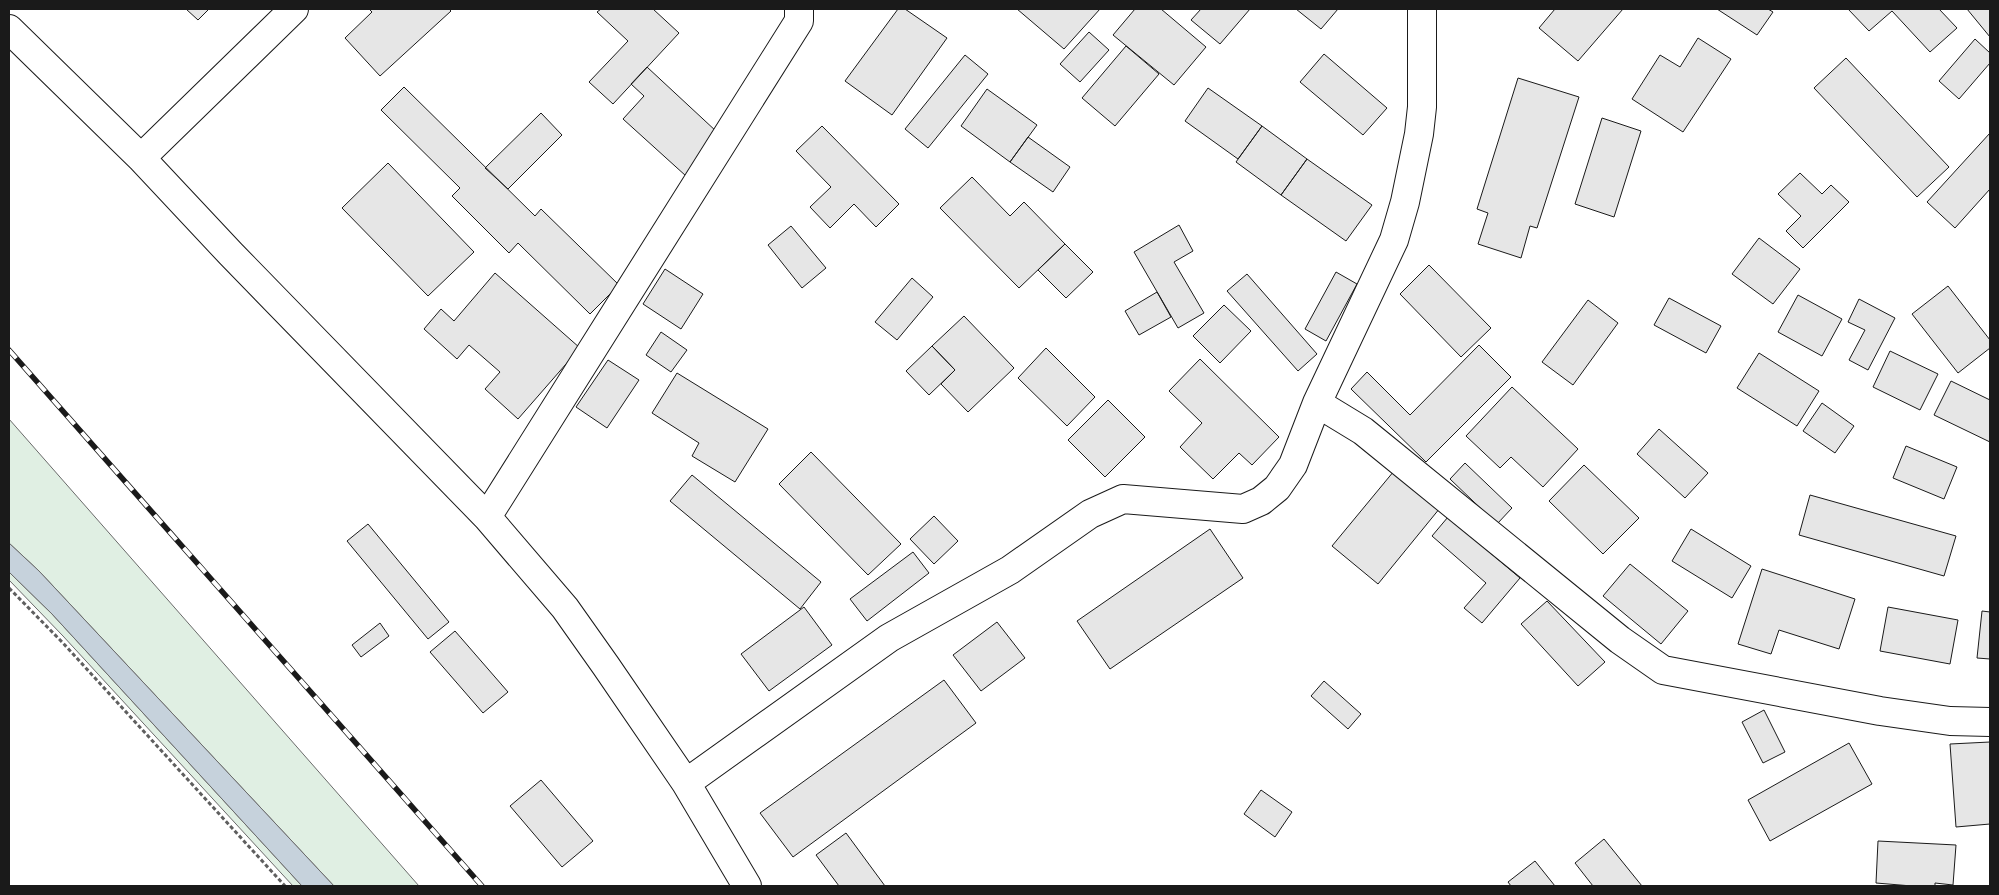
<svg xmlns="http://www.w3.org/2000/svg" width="1999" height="895" viewBox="0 0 1999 895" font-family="'Roboto Serif',serif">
<rect width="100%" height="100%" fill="#fff"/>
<path fill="#e0efe3" stroke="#6a6a6a" d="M9,419L419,886H334L39,571L9,543Z
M9,572L52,614L302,886H293L63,636L9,580Z"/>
<path fill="#c6d2dc" stroke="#6a6a6a" d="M9,543L39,571L334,886H302L52,614L9,572Z"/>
<path fill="#e6e6e6" stroke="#1a1a1a" d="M186,9H209L198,20Z
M369,9H449L451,11L380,76L345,38L372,12Z
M601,9H653L679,33L613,104L589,82L628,41L597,12Z
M898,9H905L947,38L892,115L845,81Z
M1017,9H1100L1064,49Z
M1135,9H1161L1206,47L1174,85L1113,35Z
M1201,9H1250L1220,44L1191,20Z
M1296,9H1338L1321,29Z
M1555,9H1623L1578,61L1539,28Z
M1717,9H1768L1773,12L1757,35Z
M1848,9H1939L1957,28L1930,52L1892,11L1869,31Z
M1967,9H1990V37Z
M1089,32L1109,50L1080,82L1060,64Z
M1698,38L1731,59L1683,132L1632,99L1660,55L1680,67Z
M1975,39L1990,53V63L1959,99L1939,81Z
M1126,46L1159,74L1115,126L1082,98Z
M1324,54L1387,108L1363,135L1300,82Z
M965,55L988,74L928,148L905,129Z
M1846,58L1949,167L1917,197L1814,88Z
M647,67L717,132L686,176L623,119L644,96L631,84Z
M1518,78L1579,97L1537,228L1530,226L1521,258L1478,244L1488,213L1477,209Z
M404,87L535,216L541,209L619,285L590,314L518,243L509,253L452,196L460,188L381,110Z
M1208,88L1262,126L1238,159L1185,121Z
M987,89L1037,125L1010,162L961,126Z
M541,113L562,135L508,189L485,168Z
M1602,118L1641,131L1614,217L1575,204Z
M822,126L899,204L876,227L854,204L830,228L810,207L831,187L796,151Z
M1262,126L1307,159L1281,195L1236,162Z
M1990,133V189L1955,228L1927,202Z
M1028,137L1070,167L1053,192L1010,162Z
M1307,159L1372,205L1346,241L1281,195Z
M388,163L474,252L428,296L342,208Z
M1800,173L1822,194L1831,185L1849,202L1803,248L1786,231L1801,216L1778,194Z
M972,177L1010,216L1024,202L1065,244L1019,288L940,208Z
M1179,225L1193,251L1174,262L1204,313L1178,328L1134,252Z
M791,226L826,268L802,288L768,245Z
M1759,238L1800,269L1773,304L1732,274Z
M1065,244L1093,272L1066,298L1038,270Z
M1429,265L1491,328L1461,357L1400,294Z
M665,269L703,294L681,329L643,304Z
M1336,272L1357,284L1326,341L1305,329Z
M495,273L580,348L518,419L485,389L500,372L469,345L457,359L424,329L441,309L454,321Z
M1247,274L1317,354L1298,371L1227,291Z
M912,278L933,297L897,340L875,322Z
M1948,286L1990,340V348L1958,373L1912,314Z
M1157,292L1171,317L1139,335L1125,311Z
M1798,295L1842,319L1822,356L1778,332Z
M1669,298L1721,326L1706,353L1654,325Z
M1859,299L1895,318L1868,370L1849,360L1865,330L1848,322Z
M1588,300L1618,323L1573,385L1542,362Z
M1224,305L1251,331L1220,363L1193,336Z
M964,316L1014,368L968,412L941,384L955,370L932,346Z
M661,332L687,350L671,372L646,355Z
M1479,345L1511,377L1426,462L1351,389L1367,372L1410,415Z
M932,346L955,370L929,395L906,371Z
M1046,348L1095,397L1067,426L1018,378Z
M1890,351L1938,374L1920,410L1873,387Z
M1759,353L1819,391L1797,426L1737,388Z
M1200,359L1279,437L1252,465L1239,453L1213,479L1180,447L1202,423L1169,391Z
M608,360L639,380L607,428L576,407Z
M677,373L768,429L735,482L692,456L699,443L652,413Z
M1951,381L1990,400V442L1934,415Z
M1512,387L1578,449L1543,487L1511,457L1500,468L1466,436Z
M1108,400L1145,437L1105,477L1068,440Z
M1822,403L1854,426L1835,453L1803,431Z
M1659,429L1708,473L1685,498L1637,454Z
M1906,446L1957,467L1944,499L1893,478Z
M811,452L901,544L868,575L779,484Z
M1465,463L1512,508L1497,524L1450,479Z
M1584,465L1639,518L1603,554L1549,501Z
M1394,471L1440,508L1378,584L1332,546Z
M692,475L821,582L800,609L670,501Z
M1810,495L1956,536L1944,576L1799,535Z
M934,516L958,541L934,564L910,539Z
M1448,517L1520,578L1482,623L1464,608L1486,583L1432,536Z
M368,524L449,622L428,639L347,541Z
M1210,529L1243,578L1110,669L1077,621Z
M1691,529L1751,566L1732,598L1672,561Z
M913,552L929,573L867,621L850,599Z
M1630,564L1688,611L1661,644L1603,596Z
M1762,569L1855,599L1839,649L1779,630L1771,654L1738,644Z
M1547,601L1605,662L1578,686L1521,624Z
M804,607L832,645L769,691L741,654Z
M1888,607L1958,620L1950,664L1880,651Z
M1982,611L1990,612V659L1977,658Z
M997,622L1025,658L981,691L953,655Z
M380,623L389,636L361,657L352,645Z
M455,631L508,692L483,713L430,652Z
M944,680L976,723L793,857L760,813Z
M1324,681L1361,714L1348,729L1311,696Z
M1764,710L1785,752L1763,763L1742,722Z
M1990,742V824L1956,827L1950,744Z
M1849,743L1872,784L1770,841L1748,800Z
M541,780L593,841L562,867L510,806Z
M1261,790L1292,812L1275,837L1244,814Z
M846,833L885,886H839L816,855Z
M1604,839L1642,886H1593L1575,863Z
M1878,841L1956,845L1953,885L1935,883V886H1912L1876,883Z
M1535,861L1555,886H1511L1508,882Z"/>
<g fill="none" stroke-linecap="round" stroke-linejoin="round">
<defs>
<path id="street" d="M9,29L141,158L231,254L487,517L565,608L606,666L686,783L747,886
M141,158L294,9
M1317,403L1363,431L1620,640L1663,670L1880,711L1950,721L1990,722
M487,517L799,21V9
M686,783L889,638L1010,570L1090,514L1123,499L1243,509L1261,501L1277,488L1293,465L1317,403L1394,240L1405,202L1419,134L1422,107V9"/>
</defs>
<use href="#street" stroke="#1a1a1a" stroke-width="30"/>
<path stroke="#5f5f5f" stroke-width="3" stroke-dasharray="4 2.5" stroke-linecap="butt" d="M9,588L63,643L285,886"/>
<use href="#street" stroke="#fff" stroke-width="28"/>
<defs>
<path id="rail" d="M9,350L482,886"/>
</defs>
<use href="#rail" stroke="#1a1a1a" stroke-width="5.5"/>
<use href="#rail" stroke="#fff" stroke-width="4" stroke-dasharray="11" stroke-linecap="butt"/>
</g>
<rect width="1999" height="895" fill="none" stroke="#1a1a1a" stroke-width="20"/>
</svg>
